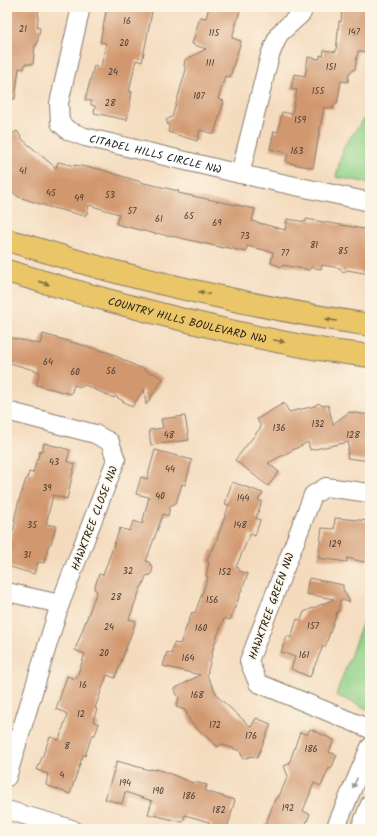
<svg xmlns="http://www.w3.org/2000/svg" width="377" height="836" viewBox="0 0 377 836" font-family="Kalam,sans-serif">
<rect width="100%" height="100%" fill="#fcf5e5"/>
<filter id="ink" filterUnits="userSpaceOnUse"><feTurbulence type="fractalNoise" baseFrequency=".025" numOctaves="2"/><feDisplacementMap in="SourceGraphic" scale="8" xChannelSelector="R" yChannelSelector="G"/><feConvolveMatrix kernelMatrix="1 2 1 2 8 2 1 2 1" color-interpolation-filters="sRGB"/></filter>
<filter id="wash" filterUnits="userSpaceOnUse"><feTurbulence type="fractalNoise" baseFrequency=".012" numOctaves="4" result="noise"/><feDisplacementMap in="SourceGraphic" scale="16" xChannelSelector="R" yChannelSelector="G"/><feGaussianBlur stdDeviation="0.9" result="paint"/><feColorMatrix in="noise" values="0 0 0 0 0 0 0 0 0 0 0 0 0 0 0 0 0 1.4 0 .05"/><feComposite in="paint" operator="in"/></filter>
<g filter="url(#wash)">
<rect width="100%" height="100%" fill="#f4dbbe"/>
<path fill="#91d289" stroke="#567752" d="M370,111V183L336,177L344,146Z
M370,602V710L336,695Z"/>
<g id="blocks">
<path fill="#d19870" d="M7,7H39L37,28H40L37,45H35L33,64H25L24,69L19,68L15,99H7Z
M107,7H153L142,62L136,60L129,92H132L127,120L94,113L95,106L91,105V101L85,100L94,66L101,67L106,43L100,42Z
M209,7H241L232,38L241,41L230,77L225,76L218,99L224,101L214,134L200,130L197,141L168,132L169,127L166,120L172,117L186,70L184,65L185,60L206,49L192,44L200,17L206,18Z
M342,7H370V52L358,51L355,69L349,73L348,82L341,81L337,104H334L333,109L324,107L313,168L289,163V162L286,161L288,153L270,149L274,131L278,132L282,112L292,114L297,90L291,89L294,74L305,76L308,57L320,59V55L323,56L324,50L336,52L339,21L341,22Z
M17,131L23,140L56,168L58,162L75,166V165L99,169L144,183L179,191L178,193L255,209L252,221L285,230L287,219L306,222V219L370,230V274L347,270L343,273L340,268L322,265L321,269L311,267L310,270L283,265L282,267L271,263L273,252L247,246L246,252L225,247L224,248L168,235V236L157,233L156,234L116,224L119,214L89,205L87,214H85V216L49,207L19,197L16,195L7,186V137Z
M43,334L110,353L140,368L141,367L151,374L152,372L163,379L146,405L144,389L132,407L115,396L114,398L85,385L81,387L74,385L71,394L36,385L40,372L7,362V337L40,344Z
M284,403L289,412L315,406L318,403L323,406L328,405L333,424L349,412L370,415V461L347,458L349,442L310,450L308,442L268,463L279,472L268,486L235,460L261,427L257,419Z
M185,416L189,440L151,445L149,430L163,428L161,419Z
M44,443L70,450L67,461L75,464L67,499L53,495L46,524L56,526L51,544H49L44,563L38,562L34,574L7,566V551L16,521H14L18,504L26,479H27L29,472L33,473L37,458L38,459L40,450L42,451Z
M155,450L192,460L185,485L182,484L176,503L170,506L168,516L163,514L146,561L149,562L153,568L151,575L146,576L142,587H141L129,619L136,621L115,678L107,675L95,708L97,709L93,721L99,724L95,735H92L85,756L83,755L70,794L46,785L48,774L37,770L50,737L59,740L67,716L66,715V713L56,709L67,676L76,679L85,654L75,650L97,591L94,589L99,574L103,575L120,528L129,531L134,521L142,524L149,497L136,494L141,477L147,479Z
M232,482L263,493L258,500L262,501L256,518L260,520L255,536L250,534L236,567L239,568L238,570L248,574L230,620L224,618L214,645L207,675L218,697L251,727L256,718L271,724L257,758L252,756L243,759L240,751L221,744L218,747L191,723L185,710L176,707L179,698L174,689L200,675L163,666L167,652L171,654L174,643L180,644L192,612L195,613L208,577L206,576L209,562L207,561L211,550H213L229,505L225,504Z
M335,518L370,521V557L364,562L347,558V562L318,558L322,528L334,529Z
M309,578L343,585V589L350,602L340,600L338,612H337L325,647L323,646L310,677L291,669L295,657L281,652L287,636L291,638L297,619L301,620L304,612L334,599L306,594Z
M310,729L334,740L329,752L337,755L331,769L329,768L321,786L314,783L303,811L310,814L304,829H264L275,799L278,798L288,776L284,766L289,764L300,732L307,735Z
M117,761L149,770L150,769L156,770V769L163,771L193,783V782L207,785L205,791L235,800L227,829H211L212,825L208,824L209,822L185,815L183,822L148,814L152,801L125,792L122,804L105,799Z"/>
</g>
</g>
<g filter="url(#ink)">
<use href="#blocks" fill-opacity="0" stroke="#887c6d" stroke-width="1"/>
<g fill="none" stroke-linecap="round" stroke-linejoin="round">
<defs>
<g id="minor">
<path id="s1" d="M81,7L59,103L60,123L69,131L85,137L240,174L370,202"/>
<path d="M240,174L270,55L279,34L302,13"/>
<path d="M7,411L95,434L110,442L116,460L60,604L7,777"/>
<path d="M370,493L326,487L313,495L249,661L258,683L370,729"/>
<path d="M7,592L60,604"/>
<path d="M7,810L72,829"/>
<path d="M335,829L370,747"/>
<path d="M360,829L370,804"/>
</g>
<g id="major">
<path d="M7,240C49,252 90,266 132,276C211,296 290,313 370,325"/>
<path id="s2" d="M7,271C106,301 205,328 307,347C328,351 349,353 370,356"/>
</g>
</defs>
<use href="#minor" stroke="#887c6d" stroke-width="20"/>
<use href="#major" stroke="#887c6d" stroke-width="24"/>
<use href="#minor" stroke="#fff" stroke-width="18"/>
<use href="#major" stroke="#eac669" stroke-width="22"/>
</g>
<defs><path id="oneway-solid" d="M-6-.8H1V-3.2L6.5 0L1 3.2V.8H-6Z"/></defs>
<g fill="#837142">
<use href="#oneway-solid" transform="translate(44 283) rotate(17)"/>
<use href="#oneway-solid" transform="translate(204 293) rotate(-167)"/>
<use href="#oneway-solid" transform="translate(331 320) rotate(-171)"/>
<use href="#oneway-solid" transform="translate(279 341) rotate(12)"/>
</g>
<use fill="#999" href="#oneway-solid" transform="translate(355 783) rotate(113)"/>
</g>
<g text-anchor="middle" stroke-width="3" stroke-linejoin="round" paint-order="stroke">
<g font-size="9" fill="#493b31">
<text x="127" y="24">16</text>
<text x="23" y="32">21</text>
<text x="354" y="35">147</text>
<text x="214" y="36">115</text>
<text x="124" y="46">20</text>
<text x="210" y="66">111</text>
<text x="331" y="70">151</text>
<text x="113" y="75">24</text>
<text x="318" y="94">155</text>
<text x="199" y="99">107</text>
<text x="110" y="106">28</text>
<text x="300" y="123">159</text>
<text x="297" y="154">163</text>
<text x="23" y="174">41</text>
<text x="51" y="196">45</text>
<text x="110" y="198">53</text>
<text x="79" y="201">49</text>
<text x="132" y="214">57</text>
<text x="189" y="219">65</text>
<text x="159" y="222">61</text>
<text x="217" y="226">69</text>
<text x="245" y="239">73</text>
<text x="314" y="248">81</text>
<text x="343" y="254">85</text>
<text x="285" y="256">77</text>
<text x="48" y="365">64</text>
<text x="111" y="374">56</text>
<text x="75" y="375">60</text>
<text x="318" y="427">132</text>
<text x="279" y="431">136</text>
<text x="169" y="438">48</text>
<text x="353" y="438">128</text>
<text x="54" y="465">43</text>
<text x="170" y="472">44</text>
<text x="47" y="491">39</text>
<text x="160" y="499">40</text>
<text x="243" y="501">144</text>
<text x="32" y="528">35</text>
<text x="240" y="528">148</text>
<text x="335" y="547">129</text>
<text x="27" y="558">31</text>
<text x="128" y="574">32</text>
<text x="225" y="575">152</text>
<text x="116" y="600">28</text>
<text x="212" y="603">156</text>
<text x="313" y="629">157</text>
<text x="109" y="630">24</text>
<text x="201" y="631">160</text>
<text x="104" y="656">20</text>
<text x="304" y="658">161</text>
<text x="188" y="661">164</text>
<text x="83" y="688">16</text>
<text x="197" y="698">168</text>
<text x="81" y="717">12</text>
<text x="215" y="728">172</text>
<text x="251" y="739">176</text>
<text x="67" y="749">8</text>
<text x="311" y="752">186</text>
<text x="62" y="778">4</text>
<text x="125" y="786">194</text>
<text x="158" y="794">190</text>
<text x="189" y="799">186</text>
<text x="288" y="811">192</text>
<text x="219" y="813">182</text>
</g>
<g font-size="11" fill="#1c1c1c" stroke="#fcf5e5">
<text dy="4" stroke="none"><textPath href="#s1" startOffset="220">CITADEL HILLS CIRCLE NW</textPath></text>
<text dy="4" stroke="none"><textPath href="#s2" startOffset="187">COUNTRY HILLS BOULEVARD NW</textPath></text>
<text transform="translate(94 518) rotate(-69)" y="4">HAWKTREE CLOSE NW</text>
<text transform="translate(271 606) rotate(-70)" y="4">HAWKTREE GREEN NW</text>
</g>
</g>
<rect width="377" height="836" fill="none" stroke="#fcf5e5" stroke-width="24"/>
</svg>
